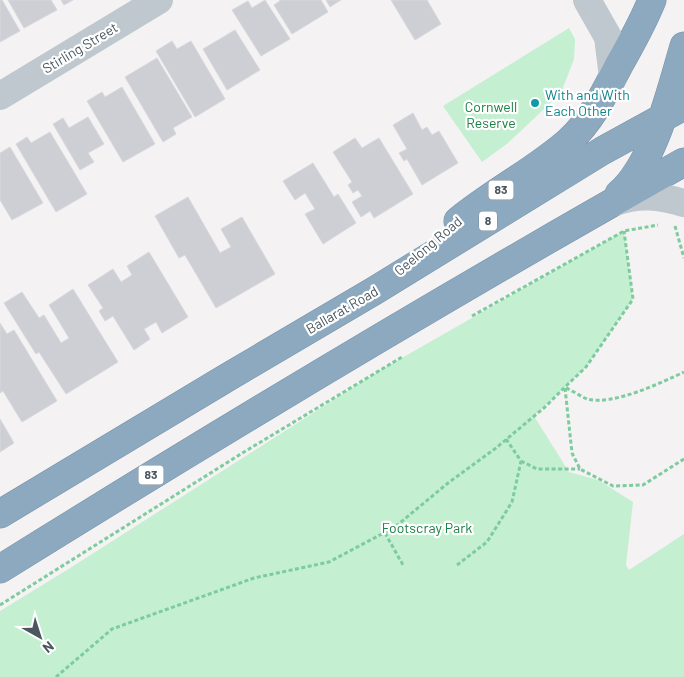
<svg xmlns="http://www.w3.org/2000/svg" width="684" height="677" viewBox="0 0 684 677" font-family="Barlow,sans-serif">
<rect width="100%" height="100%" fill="#f4f2f3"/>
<path fill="#c4efd1" d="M569,28L575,39L574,59L561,93L508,143L482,162L443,106Z
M624,231L633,299L586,367L534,416L569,472L598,480L633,502L626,565L629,570L684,534V677H0V611L67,570L379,371Z"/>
<path fill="#cdcfd4" stroke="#d7d9dd" d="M0,0H2L20,31L0,42Z
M8,0H51L57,10L24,28Z
M61,0H73L64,5Z
M265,0L290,39L261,56L232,10L248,1L252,8Z
M279,0H321L328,12L292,34L274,5L280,1Z
M326,0H341L330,7Z
M391,0H427L441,24L415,40Z
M235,30L260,70L227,90L203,49Z
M172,41L177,49L191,41L225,99L195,117L156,51Z
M157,58L192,117L173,128L176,134L163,142L125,77Z
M122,87L155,144L123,162L87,101L102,92L105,97Z
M413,113L422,130L427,127L432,135L439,131L458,163L422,185L407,159L404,161L399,153L407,149L393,125Z
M88,117L104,144L88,153L94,162L80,170L53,124L63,118L69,128Z
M50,132L87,194L56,212L16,144L27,137L31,143Z
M355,138L362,148L379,138L413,194L374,218L370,211L361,217L352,202L362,196L358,190L353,193L348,185L352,182L333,152Z
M10,147L43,203L12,220L0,200V153Z
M313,163L334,197L338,194L356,223L323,244L305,214L315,209L305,193L295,200L283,181Z
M188,197L220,253L231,247L221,229L242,217L275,274L216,308L185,255L179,258L155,216Z
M149,252L188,317L162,333L156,322L144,329L150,339L134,350L113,316L105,321L99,311L103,308L88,285L113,269L121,282L132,275L127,266Z
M73,289L118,362L66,394L39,352L36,354L4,303L22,292L39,318L44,315L61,343L69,338L49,305Z
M0,323L7,334L14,330L57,401L22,422L3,391L0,393Z
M0,419L14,443L0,452Z"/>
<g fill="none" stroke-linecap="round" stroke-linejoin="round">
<defs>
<path id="highway" d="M619,194C654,164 671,90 684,46
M458,221C493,192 535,171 569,141C592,120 605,92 619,65C631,44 643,22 652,0
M0,514L228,377L374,291L602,151L684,106
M0,569C225,429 453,292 684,162"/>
</defs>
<use href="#highway" stroke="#7794aa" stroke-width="29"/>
<path stroke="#7ccc9e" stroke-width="3" stroke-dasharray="4 2.5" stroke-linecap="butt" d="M675,226L684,258
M472,316L624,231L658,225
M565,388L572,453L580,469L613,486L643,485L684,459
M566,388C573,391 580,396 587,399C612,406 661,383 684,372
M521,461L537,469H580
M385,533L403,565
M457,565L487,542L512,502L521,461L506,439
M0,605L244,452L402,357
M56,677L112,629L254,578L329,562L395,527L448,483L496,448L545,407L565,387L586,367L633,299L624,231"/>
<path stroke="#bec8ce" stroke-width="28" d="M587,0L608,37L613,77
M0,96L159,0
M615,202C639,193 660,196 684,203"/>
<use href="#highway" stroke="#8ca9bf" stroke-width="28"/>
</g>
<circle fill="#0f9aa8" stroke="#fff" stroke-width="2" cx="535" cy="103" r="5"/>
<g text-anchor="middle" stroke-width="4.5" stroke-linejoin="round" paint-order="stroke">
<g fill="#fff" stroke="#80898f" stroke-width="1">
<rect x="488.5" y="180.5" width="25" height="19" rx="4"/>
<rect x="479" y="211.5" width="18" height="19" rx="4"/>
<rect x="138.5" y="465.5" width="25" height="19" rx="4"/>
</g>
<g font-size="12" font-weight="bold" fill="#4a575f">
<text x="501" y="194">83</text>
<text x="488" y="225">8</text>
<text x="151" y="479">83</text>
</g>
<g font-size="14" fill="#4a575f" stroke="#fff">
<text transform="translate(80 48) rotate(-31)" y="5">Stirling Street</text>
<text transform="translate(428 246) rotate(-40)" y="5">Geelong Road</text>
<text transform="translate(342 310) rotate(-30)" y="5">Ballarat Road</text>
</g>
<g font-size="14" fill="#0d838f" stroke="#fff" text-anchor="start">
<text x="545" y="100">With and With<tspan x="545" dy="16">Each Other</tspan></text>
</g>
<g font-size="14" fill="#1b8145" stroke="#fff">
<text x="491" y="112">Cornwell<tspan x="491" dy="16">Reserve</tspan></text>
<text x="427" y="533">Footscray Park</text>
</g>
</g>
<g transform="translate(40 637) rotate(141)" stroke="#ffffff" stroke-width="4" paint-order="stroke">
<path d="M0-4L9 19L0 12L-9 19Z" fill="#4a575f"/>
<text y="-8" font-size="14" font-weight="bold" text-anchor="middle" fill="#4a575f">N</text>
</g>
</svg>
